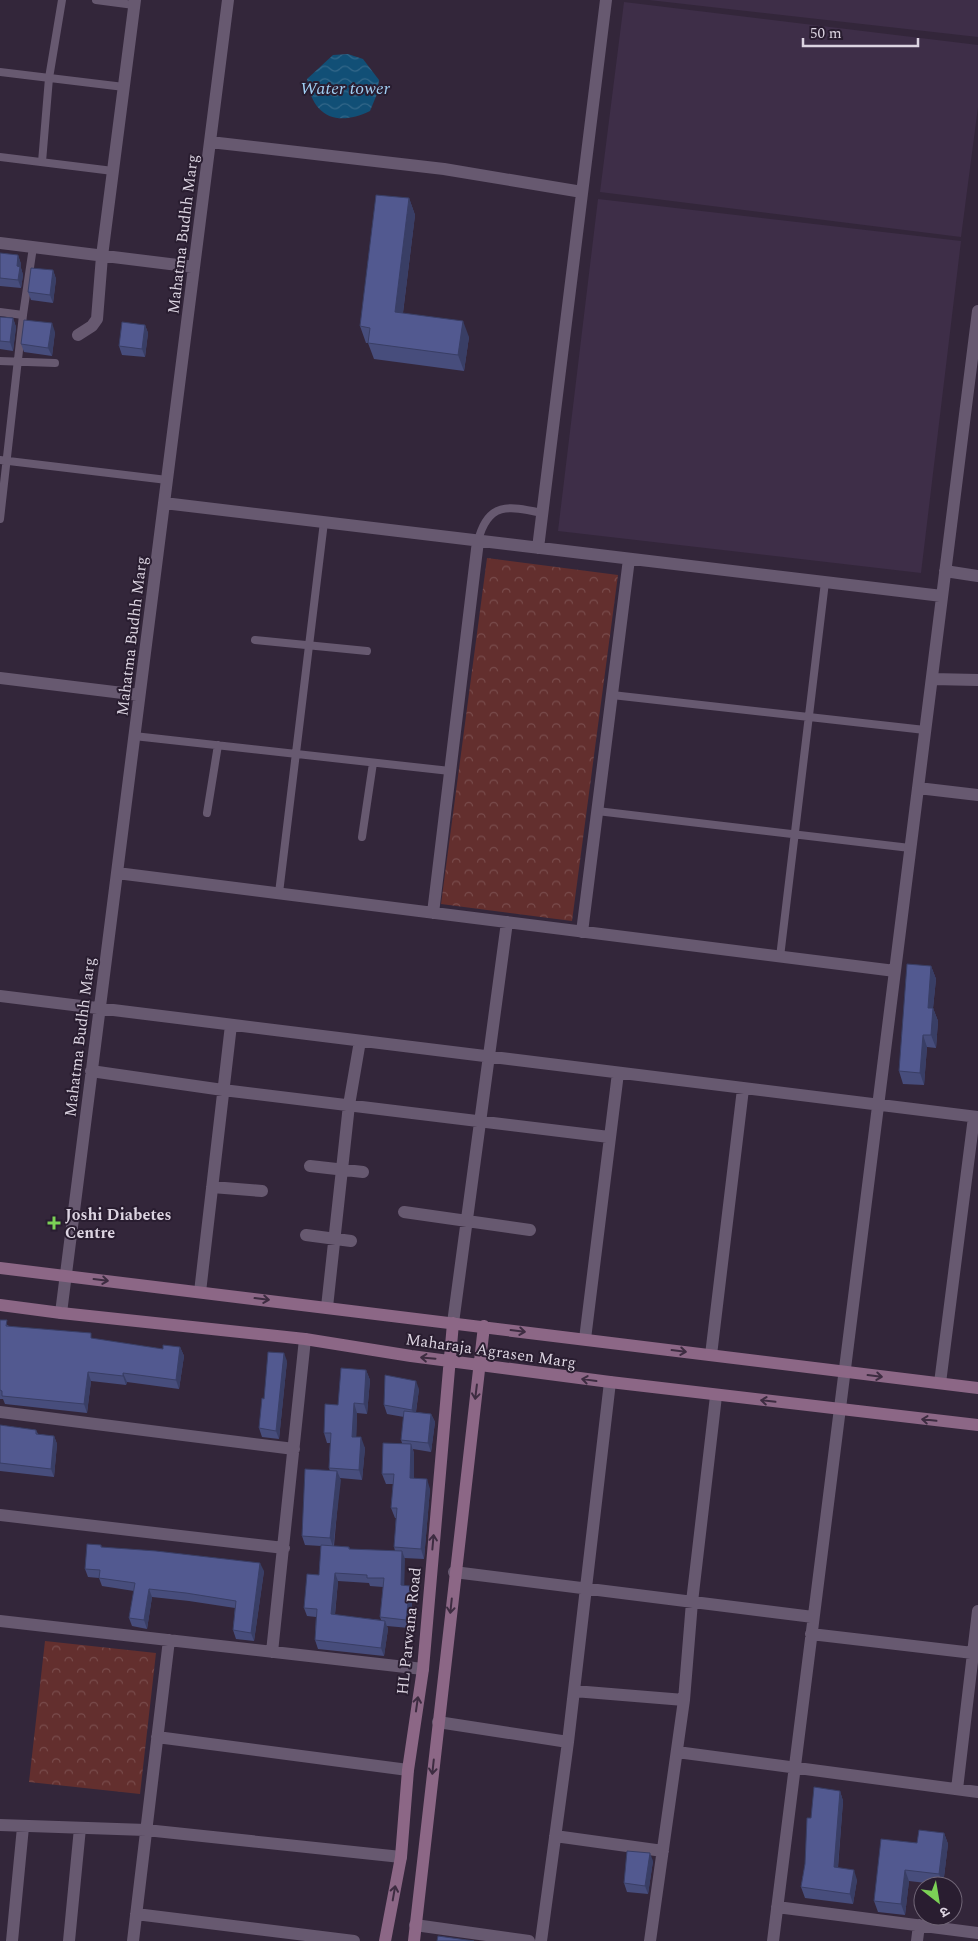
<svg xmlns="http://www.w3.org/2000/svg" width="978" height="1941" viewBox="0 0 978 1941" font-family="Spectral,'Noto Sans Devanagari',serif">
<defs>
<pattern id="park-crowns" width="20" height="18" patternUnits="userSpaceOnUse" patternTransform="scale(1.25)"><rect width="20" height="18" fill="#632f2e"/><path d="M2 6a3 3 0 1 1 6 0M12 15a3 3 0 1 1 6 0" fill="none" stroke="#794c4c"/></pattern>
<pattern id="water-waves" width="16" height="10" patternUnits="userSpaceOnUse" patternTransform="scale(1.25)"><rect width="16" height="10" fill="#114f76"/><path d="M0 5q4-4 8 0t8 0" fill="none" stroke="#336789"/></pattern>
</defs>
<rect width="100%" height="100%" fill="#33263a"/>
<path fill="#3e2e48" d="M649,0H978V37Z
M624,2L978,45V107L961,237L600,192Z
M598,199L961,241L921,573L558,531Z"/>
<path fill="url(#park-crowns)" d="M487,558L618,575L572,921L441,904Z
M45,1641L156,1653L140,1794L29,1782Z"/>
<path fill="url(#water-waves)" d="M348,54L363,59L379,80L377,94L370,111C337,127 312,117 307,79L333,55Z"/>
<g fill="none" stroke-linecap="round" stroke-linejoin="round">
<path stroke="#675970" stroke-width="8" d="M96,0L134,5
M0,72L124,87
M0,157L113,171
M42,162L49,78L62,0
M0,312L23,315
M0,361L55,363
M0,460L167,480
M0,519L23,315L33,247
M478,541C488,501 509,506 542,513
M255,640L367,651
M612,695L925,730
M134,736L450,771
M597,811L910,848
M207,813L218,745
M362,837L373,763
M279,893L324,522
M780,957L825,582"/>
<path stroke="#675970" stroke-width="12" d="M210,142L444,169L582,192
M0,243L194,267
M78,335L92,326L97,319L102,256L135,0
M164,503L942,596
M538,548L606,0
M945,571L978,576
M0,678L139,695
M932,679L978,680
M918,788L978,795
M117,873L895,971
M433,913L478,541
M582,932L629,559
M0,996L978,1117
M91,1071L223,1090L609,1137
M310,1166L363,1172
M212,1187L262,1191
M404,1212L530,1230
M306,1235L351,1241
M200,1292L231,1025
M327,1307L349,1105L360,1041
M61,1313L228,0
M453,1323L507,922
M585,1339L618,1073
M711,1355L743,1089
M940,1383L974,1117
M0,1412L294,1449
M0,1515L284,1548
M454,1572L813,1617
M0,1621L423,1669
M811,1634L973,1653
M272,1652L305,1339
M574,1691L684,1700
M438,1722L568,1742
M157,1737L408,1770
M677,1752L978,1792
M957,1789L978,1611
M0,1825L146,1830L401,1857
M555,1836L663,1851
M777,1907L978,1933
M136,1914L354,1941
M415,1925L529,1941
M12,1941L23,1827
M69,1941L80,1828
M133,1941L169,1640
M541,1941L568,1742L610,1382
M650,1941L684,1700L692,1602L716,1396
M773,1941L978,311
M917,1941L919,1925"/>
<path stroke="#8c6786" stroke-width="12" d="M0,1268L978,1388
M0,1305L61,1313L305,1339L411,1356L610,1382L978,1425
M385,1941L401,1857L408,1770L423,1669L453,1323
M414,1941L484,1326"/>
</g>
<path fill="#474d7c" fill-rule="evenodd" d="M409,198L415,215L403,313L469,337L464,371L374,359L368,343H366L360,326Z
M0,253L18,255L21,264V268L23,275L21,288L0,286Z
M53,270L56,279L53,303L31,300L28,292Z
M0,317L13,318L16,327L13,351L0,349Z
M145,325L148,333L145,357L122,355L119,346Z
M55,332L52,356L24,352L21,344Z
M931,966L936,979L933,1008L938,1021L936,1048L927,1047L924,1085L903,1084L899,1071Z
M0,1320L9,1326L94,1339L163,1349L180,1347L184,1356L179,1389L127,1382L126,1385L91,1381L87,1413L5,1404L3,1399H0Z
M287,1361L279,1439L262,1437L259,1428Z
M366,1370L370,1380L367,1414L357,1413L356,1437L365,1448L362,1480L340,1478L334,1546L349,1547L350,1549L395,1551L394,1547L396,1518H395L391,1508L393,1484H386L382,1474L402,1443L401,1440L404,1417L387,1414L384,1405L419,1389L416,1412L431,1414L435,1422L431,1452L413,1449L414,1454V1478L430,1489L424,1559L404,1558V1586L413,1595L409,1628L387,1626L388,1629L384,1656L318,1649L315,1640L316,1617L307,1616L304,1608L319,1575L321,1546L305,1545L302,1536L330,1471L329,1468L330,1443H327L324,1433L338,1405ZM338,1581L369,1583L370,1586L383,1587L380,1617L381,1620L335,1615Z
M0,1425L36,1430L38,1434L54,1436L57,1444L54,1477L0,1471Z
M101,1545L102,1548L264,1571L254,1641L236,1639L233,1630L235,1608L189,1601L152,1597L147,1629L132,1626L129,1618L134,1591L102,1586L99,1578L88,1577L85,1569Z
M840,1791L843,1801L838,1868L857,1880L853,1904L805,1898L801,1887L805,1864L811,1818Z
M944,1833L948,1844L943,1885L909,1881L905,1915L878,1912L874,1901L917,1843Z
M653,1861L648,1894L627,1892L624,1883Z"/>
<path fill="#393e65" d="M409,198L415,215L401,328L395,312Z
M18,255L21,264V268L23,275L21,288L18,280L17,266Z
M53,270L56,279L53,303L50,295Z
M13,318L16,327L13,351L10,342Z
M463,321L469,337L464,371L458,355Z
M52,323L55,332L52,356L48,348Z
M145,325L148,333L145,357L142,349Z
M931,966L936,979L933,1008L938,1021L936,1048L931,1035L928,1008Z
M923,1035L927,1047L924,1085L920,1073Z
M180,1347L184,1356L179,1389L176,1380Z
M284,1353L287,1361L279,1439L276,1431Z
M366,1370L370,1380L367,1414L364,1404Z
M88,1372L91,1381L87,1413L84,1404Z
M123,1373L127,1382L126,1385L123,1376Z
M416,1381L419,1389L415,1418L412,1410Z
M354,1403L357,1413L356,1447L352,1437Z
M431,1414L435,1422L431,1452L428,1443Z
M54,1436L57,1444L54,1477L51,1469Z
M361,1437L365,1448L362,1480L359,1470Z
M411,1444L414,1454V1488L410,1478Z
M337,1471L341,1480L333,1547L330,1538Z
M427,1479L430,1489L424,1559L421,1549Z
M402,1551L405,1559L404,1594L401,1585Z
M260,1563L264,1571L254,1641L251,1633Z
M335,1573L338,1581L334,1623L331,1614Z
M410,1586L413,1595L409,1628L406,1620Z
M149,1589L152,1597L147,1629L144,1620Z
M385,1621L388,1629L384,1656L381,1648Z
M840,1791L843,1801L837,1877L834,1867Z
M944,1833L948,1844L943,1885L939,1874Z
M650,1853L653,1861L648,1894L645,1886Z
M854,1870L857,1880L853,1904L850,1894Z
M905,1870L909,1881L905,1915L901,1904Z"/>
<path fill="#525990" stroke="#393e65" d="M376,195L409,198L395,312L463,321L458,355L368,343L370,328L360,326Z
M0,253L18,255L17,266L20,267L18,280L0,278Z
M31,268L53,270L50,295L28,292Z
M0,317L13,318L10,342L0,341Z
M24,320L52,323L48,348L21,344Z
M122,322L145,325L142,349L119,346Z
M907,964L931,966L928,1008H933L931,1035H923L920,1073L899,1071Z
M0,1320H7L6,1326L91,1333V1338L163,1349V1345L180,1347L176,1380L123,1373V1376L88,1372L84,1404L2,1396V1391L0,1390Z
M268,1352L284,1353L276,1431L259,1428L262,1398L264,1399Z
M341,1368L366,1370L364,1404L354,1403L352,1437H361L359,1470L329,1468L331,1433H324L325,1404L338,1405Z
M385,1375L416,1381L412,1410L384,1405Z
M404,1411L431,1414L428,1443L401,1440Z
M0,1425L36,1430V1434L54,1436L51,1469L0,1463Z
M383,1443L411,1444L410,1478L427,1479L421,1549L394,1547L397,1508H391L394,1474H382Z
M305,1469L337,1471L330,1538L302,1536Z
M87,1544L101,1545V1547L156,1551L260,1563L251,1633L233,1630L236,1601L186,1593L149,1589L144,1620L129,1618L135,1583L99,1578L100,1570L85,1569Z
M321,1545L349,1547V1549L402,1551L401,1585L410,1586L406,1620L380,1617L384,1578H367V1575L335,1573L331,1614L385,1621L381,1648L315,1640L317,1609L304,1608L307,1574L319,1575Z
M814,1787L840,1791L834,1867L854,1870L850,1894L801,1887L805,1864L807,1818H811Z
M919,1830L944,1833L939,1874L905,1870L901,1904L874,1901L881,1839L917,1843Z
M627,1851L650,1853L645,1886L624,1883Z
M438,1936L474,1941H437Z"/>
<defs><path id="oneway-shaft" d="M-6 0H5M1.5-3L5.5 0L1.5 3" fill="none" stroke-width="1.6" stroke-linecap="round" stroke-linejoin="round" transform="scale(1.25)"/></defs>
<g stroke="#3d2c41">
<use href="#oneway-shaft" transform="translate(101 1280) rotate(7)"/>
<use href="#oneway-shaft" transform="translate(262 1299) rotate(7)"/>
<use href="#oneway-shaft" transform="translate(518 1331) rotate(7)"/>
<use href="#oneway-shaft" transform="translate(679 1351) rotate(7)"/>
<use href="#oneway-shaft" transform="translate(428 1358) rotate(-175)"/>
<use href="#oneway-shaft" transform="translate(875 1376) rotate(7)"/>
<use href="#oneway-shaft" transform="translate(589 1380) rotate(-172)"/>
<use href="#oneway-shaft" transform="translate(476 1392) rotate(97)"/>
<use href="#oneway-shaft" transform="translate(768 1401) rotate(-174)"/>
<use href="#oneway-shaft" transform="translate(929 1420) rotate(-174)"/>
<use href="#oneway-shaft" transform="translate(433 1542) rotate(-85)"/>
<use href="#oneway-shaft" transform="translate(451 1606) rotate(96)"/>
<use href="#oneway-shaft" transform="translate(417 1704) rotate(-82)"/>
<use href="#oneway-shaft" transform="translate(433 1767) rotate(96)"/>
<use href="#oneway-shaft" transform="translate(394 1893) rotate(-80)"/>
</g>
<path fill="#7bd156" stroke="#291d30" stroke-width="2" d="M51.5 1215.5h5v5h5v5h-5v5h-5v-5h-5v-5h5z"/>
<g text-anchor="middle" stroke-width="4" stroke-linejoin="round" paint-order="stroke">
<g font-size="16" fill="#dcd4e1" stroke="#291d30">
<text transform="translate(182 234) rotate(-83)" y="6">Mahatma Budhh Marg</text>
<text transform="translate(131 636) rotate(-83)" y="6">Mahatma Budhh Marg</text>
<text transform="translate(79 1037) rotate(-83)" y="6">Mahatma Budhh Marg</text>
<text transform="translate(491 1350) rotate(8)" y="6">Maharaja Agrasen Marg</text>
<text transform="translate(408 1631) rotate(-84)" y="6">HL Parwana Road</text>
</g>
<g font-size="16" font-weight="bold" fill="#dcd4e1" stroke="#291d30" text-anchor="start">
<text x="65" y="1220">Joshi Diabetes<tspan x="65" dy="18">Centre</tspan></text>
</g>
<g font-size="18" font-style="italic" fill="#a0cff3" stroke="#291d30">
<text x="345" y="94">Water tower</text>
</g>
</g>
<g transform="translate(938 1901) rotate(149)"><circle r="24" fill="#291d30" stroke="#716677"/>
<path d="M0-4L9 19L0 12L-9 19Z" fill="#7bd156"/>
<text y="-8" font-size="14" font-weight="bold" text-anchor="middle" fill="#dcd4e1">उ</text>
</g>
<path d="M803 38v8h115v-8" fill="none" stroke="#dcd4e1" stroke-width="2.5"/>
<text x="810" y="38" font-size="15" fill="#dcd4e1" stroke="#291d30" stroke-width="4" paint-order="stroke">50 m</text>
</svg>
